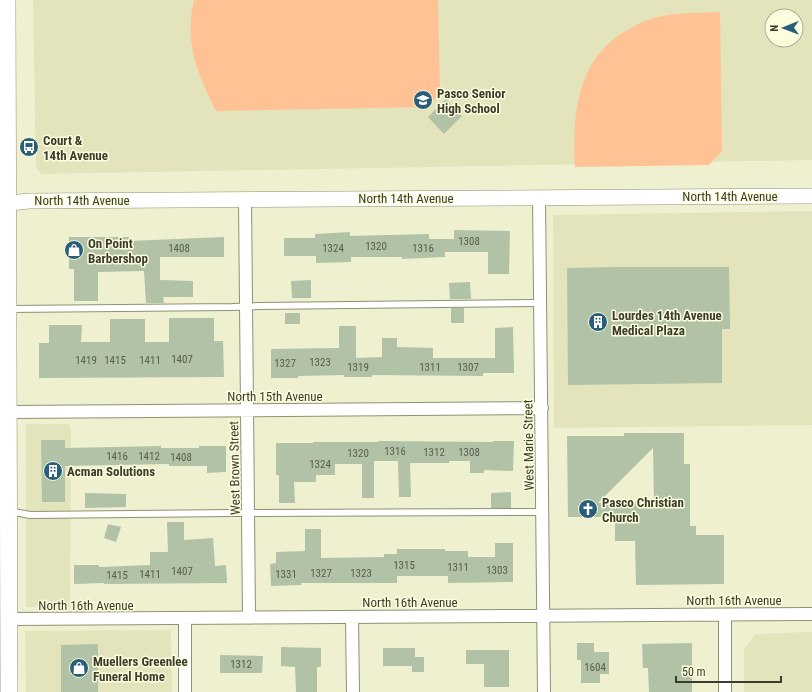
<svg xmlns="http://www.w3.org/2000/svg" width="812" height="692" viewBox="0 0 812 692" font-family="'Roboto Condensed',sans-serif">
<rect width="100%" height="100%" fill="#eff0d0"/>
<path fill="#e3e4bc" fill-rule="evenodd" d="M33,0H812V160L42,174L36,168ZM772,16H796V40H772Z
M812,211V425L554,428L553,215Z
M26,424H69L71,430L70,607H26Z
M171,630L172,692H26L25,631Z
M812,632V692H744V649L755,634Z"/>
<path fill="#fec295" d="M194,0H438L440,94L427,107L216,111C197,73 184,43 194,0Z
M720,12L722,151L709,165L575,167C572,113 577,57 629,29C637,25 645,20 654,18C676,12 698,13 720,12Z"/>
<path fill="#b1c2a7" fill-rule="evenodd" d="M446,99L462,116L444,134L428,117Z
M454,230L510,231L509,274H488V252H445V257L402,259V257H351V262L316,263V256H284V238H315V234L350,232V236L429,234V239H454Z
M69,237H129V241L224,237V257H160V280L193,281V297H163L164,303H146L144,271L98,272V301H74V269H69Z
M614,267H729L730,329H722V383L568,385L567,268Z
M311,280V298H292L291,281Z
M470,282L471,299H450L449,283Z
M451,308H464V323H451Z
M285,313H300V324H285Z
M169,318H214V341H223L224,377L39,378V343H49V325H82L81,342H110V319H145V342H169Z
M339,326H356V358L382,357V338H397V347L433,348V358H495V328L513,327L514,373H483V376L372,375V377H344V375L298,376V378H271V349L339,348Z
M624,433H684V464H690V526H696V535H724V584L636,585L635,541H615V517H568L567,436H624ZM653,448L654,501L598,503Z
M41,440H65V448L161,446V448H199V446H226V472L207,473V466H169V464L65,466V502H42Z
M378,441L493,442V441H514L513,471L484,470V473H470V461H449V463H410L411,497H399L398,461H374V498H362V464H335V475H316V482H294L295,503H279V475H276V443H313V442H378Z
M511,492V508H491V493Z
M85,493L126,494V507L85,508Z
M167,522H184V540L213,538L215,566L226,565L227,583L104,584V583L74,584V565H99V567L150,565V552H168Z
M108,524L121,527L116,542L104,538Z
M305,529H321V558L384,557V554H397V549H445V551H468V557H495V543H513V582L448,583V576H397V583H301V585L271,586L270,564L276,563V552L305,551Z
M577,643H594V652H609V674H600V683H581V660H577Z
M692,643V692H649L648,668H643L642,644Z
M98,644V692H61V645Z
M281,647L321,648V667H317V692H296L295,667L281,666Z
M383,648H415V657H424V672H412V666H383Z
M466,650H509V687H484V664H466Z
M220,655L263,656L262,673H220Z"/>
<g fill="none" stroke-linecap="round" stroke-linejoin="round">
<defs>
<path id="service" d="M9,309L232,307L260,306L540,303
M9,511L30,515L234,513L543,512"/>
<path id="minor" d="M539,197L544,692
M245,199L249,618
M8,412L542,408
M725,615V692
M352,617L353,692
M185,618V692
M8,619L812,614"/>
<path id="tertiary" d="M0,204L29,201L812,196"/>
<path id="secondary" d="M7,0L9,692"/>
</defs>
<use href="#service" stroke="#909073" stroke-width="8"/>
<use href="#minor" stroke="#909073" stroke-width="14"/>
<use href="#tertiary" stroke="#909073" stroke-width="16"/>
<use href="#secondary" stroke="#909073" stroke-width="18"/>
<use href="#service" stroke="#fff" stroke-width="6"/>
<use href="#minor" stroke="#fff" stroke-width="12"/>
<use href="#tertiary" stroke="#fff" stroke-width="15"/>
<use href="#secondary" stroke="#fff" stroke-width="17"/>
</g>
<defs>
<symbol id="school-disc" viewBox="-11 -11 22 22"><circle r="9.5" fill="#285e79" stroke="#fcfddd"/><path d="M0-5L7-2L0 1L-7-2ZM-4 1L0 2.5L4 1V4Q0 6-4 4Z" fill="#fff"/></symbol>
<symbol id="bus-disc" viewBox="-11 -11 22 22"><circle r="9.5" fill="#285e79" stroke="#fcfddd"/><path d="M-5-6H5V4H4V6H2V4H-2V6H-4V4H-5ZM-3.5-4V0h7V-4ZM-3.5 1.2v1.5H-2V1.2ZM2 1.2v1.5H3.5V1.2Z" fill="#fff"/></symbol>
<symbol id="shop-disc" viewBox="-11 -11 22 22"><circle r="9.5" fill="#285e79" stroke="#fcfddd"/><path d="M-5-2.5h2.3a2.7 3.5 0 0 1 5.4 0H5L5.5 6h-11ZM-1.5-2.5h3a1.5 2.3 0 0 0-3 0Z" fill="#fff"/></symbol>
<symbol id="building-disc" viewBox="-11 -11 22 22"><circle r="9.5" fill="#285e79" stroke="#fcfddd"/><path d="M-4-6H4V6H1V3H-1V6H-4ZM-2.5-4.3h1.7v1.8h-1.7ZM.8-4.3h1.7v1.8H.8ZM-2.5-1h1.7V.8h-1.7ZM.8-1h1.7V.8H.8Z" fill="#fff"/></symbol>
<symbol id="church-disc" viewBox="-11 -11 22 22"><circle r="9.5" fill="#285e79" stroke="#fcfddd"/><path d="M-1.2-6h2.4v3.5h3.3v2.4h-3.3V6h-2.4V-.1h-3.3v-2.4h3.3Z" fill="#fff"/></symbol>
</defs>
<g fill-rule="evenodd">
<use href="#school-disc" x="412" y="89" width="22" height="22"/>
<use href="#bus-disc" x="18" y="136" width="22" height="22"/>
<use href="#shop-disc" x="63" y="239" width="22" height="22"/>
<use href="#building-disc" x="587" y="311" width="22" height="22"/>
<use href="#building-disc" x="42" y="460" width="22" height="22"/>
<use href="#church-disc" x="577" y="498" width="22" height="22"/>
<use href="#shop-disc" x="68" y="657" width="22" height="22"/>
</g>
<g text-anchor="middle" stroke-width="3" stroke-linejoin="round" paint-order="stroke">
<g font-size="11" fill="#585d4c">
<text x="469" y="245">1308</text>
<text x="376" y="250">1320</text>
<text x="179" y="252">1408</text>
<text x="333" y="252">1324</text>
<text x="423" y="252">1316</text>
<text x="182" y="363">1407</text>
<text x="86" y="364">1419</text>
<text x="115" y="364">1415</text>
<text x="150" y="364">1411</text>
<text x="320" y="366">1323</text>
<text x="285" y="367">1327</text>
<text x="358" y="371">1319</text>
<text x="430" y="371">1311</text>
<text x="468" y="371">1307</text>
<text x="395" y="455">1316</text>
<text x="434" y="456">1312</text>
<text x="469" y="456">1308</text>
<text x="358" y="457">1320</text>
<text x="117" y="460">1416</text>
<text x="149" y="460">1412</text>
<text x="181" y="461">1408</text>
<text x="320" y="468">1324</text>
<text x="404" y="569">1315</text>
<text x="458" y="571">1311</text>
<text x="497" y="574">1303</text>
<text x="182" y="575">1407</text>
<text x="321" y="577">1327</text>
<text x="361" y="577">1323</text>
<text x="150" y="578">1411</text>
<text x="286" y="578">1331</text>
<text x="117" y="579">1415</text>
<text x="241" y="668">1312</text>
<text x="595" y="671">1604</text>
</g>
<g font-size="13" font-weight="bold" fill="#3b3b2e" stroke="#fcfddd" text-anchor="start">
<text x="437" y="98">Pasco Senior<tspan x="437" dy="15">High School</tspan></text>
<text x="43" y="145">Court &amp;<tspan x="43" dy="15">14th Avenue</tspan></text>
<text x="88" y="248">On Point<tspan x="88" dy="15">Barbershop</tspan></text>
<text x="612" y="320">Lourdes 14th Avenue<tspan x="612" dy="15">Medical Plaza</tspan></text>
<text x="67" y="476">Acman Solutions</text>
<text x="602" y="507">Pasco Christian<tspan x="602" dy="15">Church</tspan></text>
<text x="93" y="666">Muellers Greenlee<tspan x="93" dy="15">Funeral Home</tspan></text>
</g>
<g font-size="13" fill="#3b3b2e" stroke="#fcfddd">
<text x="730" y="201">North 14th Avenue</text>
<text x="406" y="203">North 14th Avenue</text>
<text x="82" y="205">North 14th Avenue</text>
<text x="275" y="401">North 15th Avenue</text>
<text transform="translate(528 445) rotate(-91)" y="5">West Marie Street</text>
<text transform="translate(234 468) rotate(-91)" y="5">West Brown Street</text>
<text x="734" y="605">North 16th Avenue</text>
<text x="410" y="607">North 16th Avenue</text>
<text x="86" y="610">North 16th Avenue</text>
</g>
</g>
<g transform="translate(784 28) rotate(269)"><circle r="19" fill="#fcfddd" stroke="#afaf97"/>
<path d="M0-3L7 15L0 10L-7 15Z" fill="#285e79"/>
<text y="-6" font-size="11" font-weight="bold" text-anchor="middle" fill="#3b3b2e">N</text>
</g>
<path d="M676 676v6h105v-6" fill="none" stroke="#3b3b2e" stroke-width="2"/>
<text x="682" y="676" font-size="12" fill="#3b3b2e" stroke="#fcfddd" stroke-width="3" paint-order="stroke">50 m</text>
</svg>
